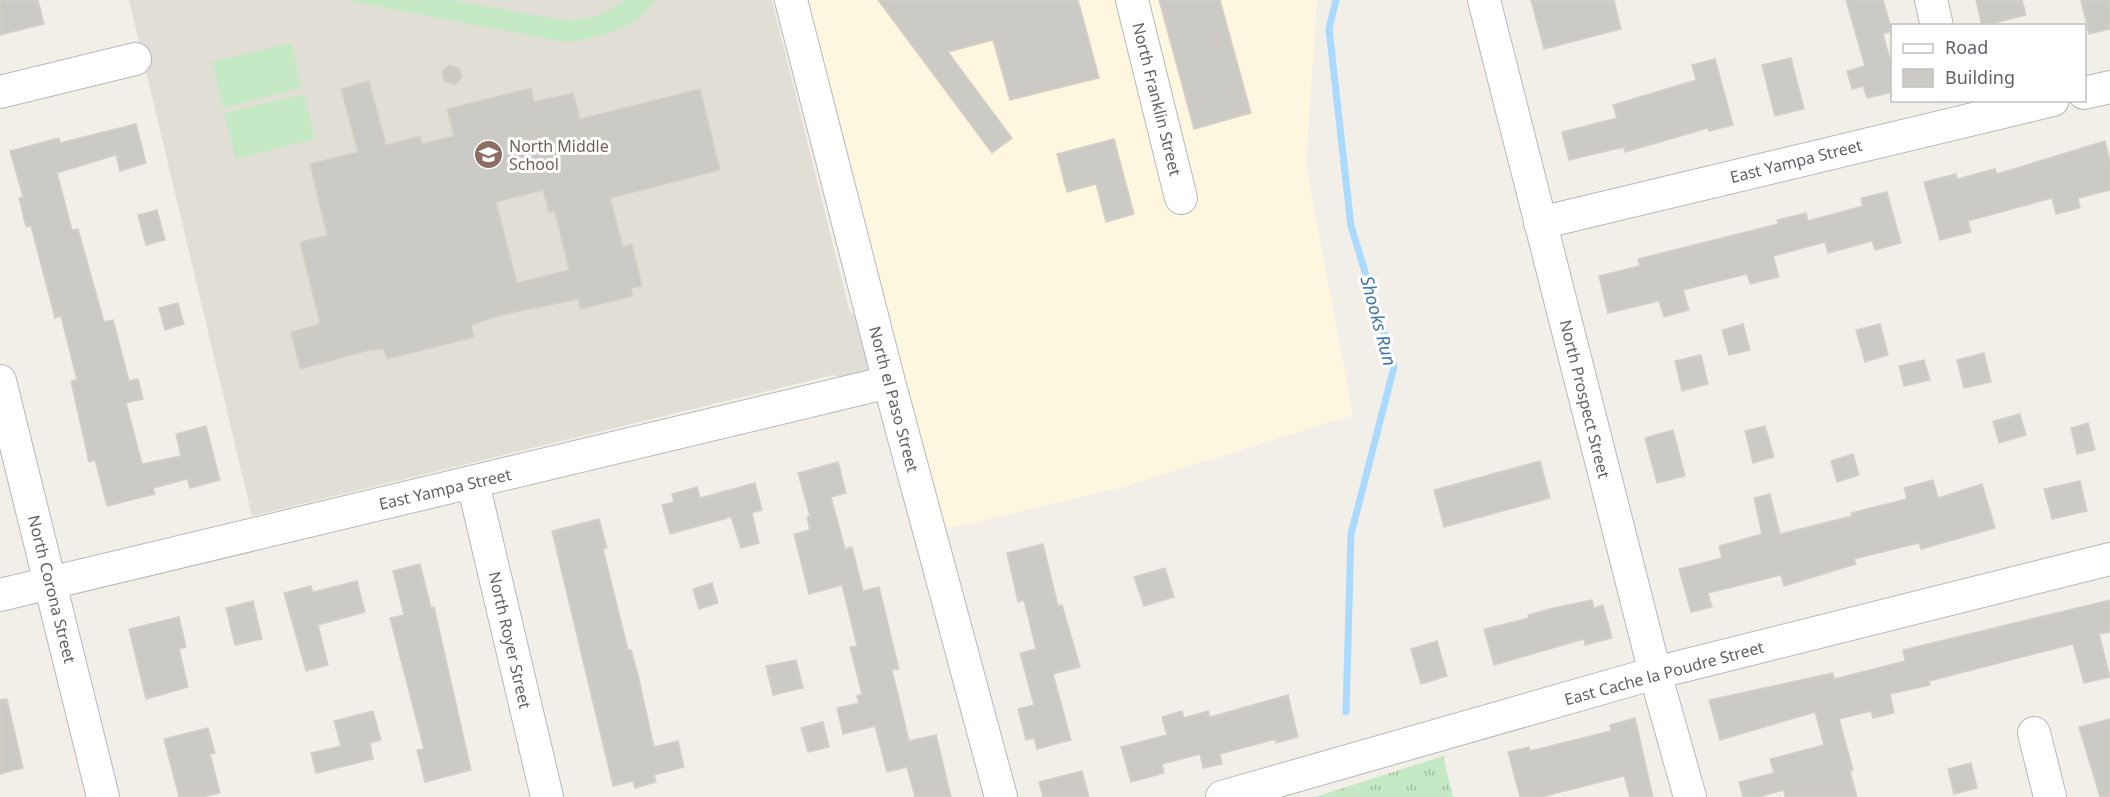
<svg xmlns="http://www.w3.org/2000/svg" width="2110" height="797" viewBox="0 0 2110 797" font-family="'Noto Sans',sans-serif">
<defs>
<pattern id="park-tufts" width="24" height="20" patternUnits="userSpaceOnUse" patternTransform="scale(1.5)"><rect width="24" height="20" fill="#c5e8c5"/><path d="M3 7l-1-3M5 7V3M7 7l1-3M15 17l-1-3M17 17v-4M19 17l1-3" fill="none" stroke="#a3c0a4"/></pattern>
</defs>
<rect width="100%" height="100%" fill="#f1efe8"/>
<path fill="#fef7e0" d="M808,0H1317L1306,166L1353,415L1123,487L946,529L902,368Z"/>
<path fill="#e1ded6" d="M129,0H772L849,309L862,325L870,371L850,380L833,375L252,516Z"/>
<path fill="#c5e8c5" d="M345,0H452L569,21L597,16L627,0H657C634,29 600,39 564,42Z
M291,43L302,88L223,108L212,62Z
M304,94L315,139L236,159L224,113Z"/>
<path fill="url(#park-tufts)" d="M1443,756L1453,797H1315Z"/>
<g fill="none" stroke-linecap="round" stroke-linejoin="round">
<path stroke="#aadaff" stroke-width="7" d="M1336,0L1329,29L1351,226L1394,367L1351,534L1346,712"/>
</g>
<path fill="#cccac5" stroke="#d6d1c6" stroke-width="1.5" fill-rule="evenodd" d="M0,0H38L44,24L0,35Z
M878,0H1078L1099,78L1010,100L993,40L948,52L1012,138L992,153Z
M1159,0H1220L1251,113L1194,129Z
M1531,0H1614L1621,29L1544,49Z
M1846,0H1883L1892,31L1883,34L1893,70V92L1867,98L1863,86L1852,89L1847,71L1865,66Z
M1976,0H2022L2026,15L1982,26Z
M2081,0H2110V29L2089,34Z
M1791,58L1804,109L1775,116L1762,65Z
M1715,59L1733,125L1709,131L1708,128L1625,152L1624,147L1569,160L1562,132L1617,118L1613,105L1696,80L1692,65Z
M450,65L459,68L462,77L454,85L444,81L442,71Z
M369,81L386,145L420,136L422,144L454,136L447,109L531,88L534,102L573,93L580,119L700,89L720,170L610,198L623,247L632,244L642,286L631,288L633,296L580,309L578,299L502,315L471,325L474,337L387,359L384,349L366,351L300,369L291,332L320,324L300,242L327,235L310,164L358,152L341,89ZM543,190L549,213L555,212L569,270L517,283L496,202Z
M136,124L146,163L120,171L116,155L57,173L72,230L78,229L104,322L113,320L129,381L138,379L143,399L126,403L142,464L181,456L176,434L206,426L220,480L190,488L187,479L153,488L155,494L107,506L95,460L89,462L71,381L77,380L61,316L55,318L31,226L26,227L19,198L23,197L10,151L59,138L60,143Z
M1114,139L1134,214L1106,222L1096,184L1067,192L1057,154Z
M2105,141L2110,162V190L2078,198L2080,208L2056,214L2052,198L1968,221L1971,232L1940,240L1924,182L1956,174L1957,179L1995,169L1997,174Z
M1887,192L1901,243L1875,250L1872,241L1828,253L1825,242L1773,256L1779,277L1750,284L1747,274L1683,290L1689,310L1664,317L1659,301L1608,313L1599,276L1640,266L1638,259L1778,224L1777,220L1806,213L1808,221L1863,206L1861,198Z
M157,210L165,240L146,245L138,215Z
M178,303L184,324L165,330L159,308Z
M1743,324L1750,350L1729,355L1722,330Z
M1880,324L1888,355L1865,362L1856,330Z
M1984,353L1991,382L1964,388L1957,360Z
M1701,355L1708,384L1682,391L1675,361Z
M1924,360L1930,380L1904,386L1899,366Z
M2020,414L2026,435L1999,443L1993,421Z
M2088,423L2095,450L2077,454L2071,428Z
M1765,426L1774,457L1753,463L1745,431Z
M1673,430L1685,476L1657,483L1645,438Z
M1853,454L1859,475L1837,482L1831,461Z
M1540,461L1550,498L1444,527L1434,490Z
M838,462L846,493L831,497L845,549L852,547L863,591L879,587L899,669L892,670L909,741L936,735L951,797H915L907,767L887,772L875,726L843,734L837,708L859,703L857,696L862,694L850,647L857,646L842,585L809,594L794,534L810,530L807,517L810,516L798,473Z
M1933,480L1938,498L1982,484L1995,528L1921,549L1919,543L1854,559L1856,564L1784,586L1781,575L1708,593L1712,607L1691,612L1679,569L1722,558L1719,546L1762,534L1754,498L1770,494L1780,534L1852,516L1851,513L1907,499L1904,488Z
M2080,481L2087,511L2052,519L2044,489Z
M755,483L762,510L752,513L759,543L741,548L731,517L670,534L662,505L674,502L672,494L697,487L700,498Z
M599,519L607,548L603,549L628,650H631L638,675L654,747L678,741L684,767L654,775L656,782L635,788L633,781L613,786L552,531Z
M1043,544L1058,606L1062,605L1080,667L1053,674L1071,740L1037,749L1034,738L1026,740L1018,709L1034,705L1020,653L1036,649L1024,600L1018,602L1007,553Z
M420,564L431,608L434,607L471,770L425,782L417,750L424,749L390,618L404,615L393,571Z
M1165,568L1174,597L1144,606L1134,577Z
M357,581L365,612L318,625L328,665L306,671L284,593L311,586L313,592Z
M712,583L718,603L699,609L693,589Z
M1592,600L1594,608L1603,605L1612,638L1585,645L1584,639L1494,665L1484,629L1529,618L1528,615L1553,608Z
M2110,600V632L2099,634L2110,677L2084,683L2073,644L1929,681L1930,685L1890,694L1894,713L1873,718L1871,711L1839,719L1853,770L1850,771L1857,797H1785L1784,790L1758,797H1743L1739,782L1774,773L1770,759L1824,745L1815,712L1720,740L1709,700L1833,673L1834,679L1905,661L1903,650Z
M253,601L262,639L235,645L226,608Z
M179,617L186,647L179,649L188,687L146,699L129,629Z
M1437,641L1447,676L1421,684L1411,649Z
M796,660L803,688L773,695L766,666Z
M1288,695L1298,737L1276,743V739L1220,754L1222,764L1203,768L1200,754L1162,764L1164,773L1131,782L1121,747L1167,735L1162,717L1182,711L1184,718L1208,711L1210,717Z
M7,699L23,768L0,774V700Z
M373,711L381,740L370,743L373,759L316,773L311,753L341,746L334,721Z
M1635,718L1653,797H1630L1624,776L1541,797H1520L1508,752L1529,747L1530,751L1611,731L1610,725Z
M2110,719V797H2100L2079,727Z
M823,722L829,747L808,752L801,728Z
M208,728L215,753L210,754L220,793L202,797H179L164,739Z
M1971,763L1977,788L1954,794L1948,769Z
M1082,771L1089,797H1043L1039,782Z"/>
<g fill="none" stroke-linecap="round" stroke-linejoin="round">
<defs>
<path id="minor" d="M791,0L889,382L1001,797
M1132,0L1181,198
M1484,0L1655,673L1690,797
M1931,0L1937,26
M0,92L135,59
M2084,93L2110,87
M1540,223L2053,100
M0,381L103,797
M473,483L547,797
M0,595L889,382
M2034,733L2050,797
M1222,797L1655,673L2110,559"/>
</defs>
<use href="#minor" stroke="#b5b8bc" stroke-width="34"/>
<use href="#minor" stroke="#fff" stroke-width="32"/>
</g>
<defs>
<symbol id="school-disc" viewBox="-11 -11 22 22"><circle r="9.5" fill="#8d6e63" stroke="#fff"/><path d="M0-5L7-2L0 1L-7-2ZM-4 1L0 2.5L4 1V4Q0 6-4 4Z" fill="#fff"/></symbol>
</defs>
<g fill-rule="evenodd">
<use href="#school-disc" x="472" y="138" width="33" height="33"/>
</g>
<g text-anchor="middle" stroke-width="6" stroke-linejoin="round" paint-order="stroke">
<g font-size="16" fill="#5f6368" stroke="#fff">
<text transform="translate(1157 99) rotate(76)" y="6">North Franklin Street</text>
<text transform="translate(1796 161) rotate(-14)" y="6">East Yampa Street</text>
<text transform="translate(894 399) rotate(75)" y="6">North el Paso Street</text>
<text transform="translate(1585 399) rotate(76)" y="6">North Prospect Street</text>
<text transform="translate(445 489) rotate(-13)" y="6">East Yampa Street</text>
<text transform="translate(52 589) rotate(76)" y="6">North Corona Street</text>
<text transform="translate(510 640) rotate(77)" y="6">North Royer Street</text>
<text transform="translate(1664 673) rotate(-15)" y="6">East Cache la Poudre Street</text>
</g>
<g font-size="16" fill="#785e54" stroke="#fff" text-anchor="start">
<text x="509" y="152">North Middle<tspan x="509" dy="18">School</tspan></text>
</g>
<g font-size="18" font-style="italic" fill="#4174aa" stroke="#fff">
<text transform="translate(1378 321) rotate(75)" y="6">Shooks Run</text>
</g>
</g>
<rect x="1891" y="24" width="195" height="78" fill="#ffffff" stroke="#bfc1c3" stroke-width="1.5"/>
<rect x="1903" y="44" width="30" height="9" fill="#ffffff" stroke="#bfc1c3" stroke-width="1.5"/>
<text x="1945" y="54" font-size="18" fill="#5f6368">Road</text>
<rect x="1903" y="69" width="30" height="18" fill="#cccac5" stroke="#bfc1c3" stroke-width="1.5"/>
<text x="1945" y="84" font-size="18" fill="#5f6368">Building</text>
</svg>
